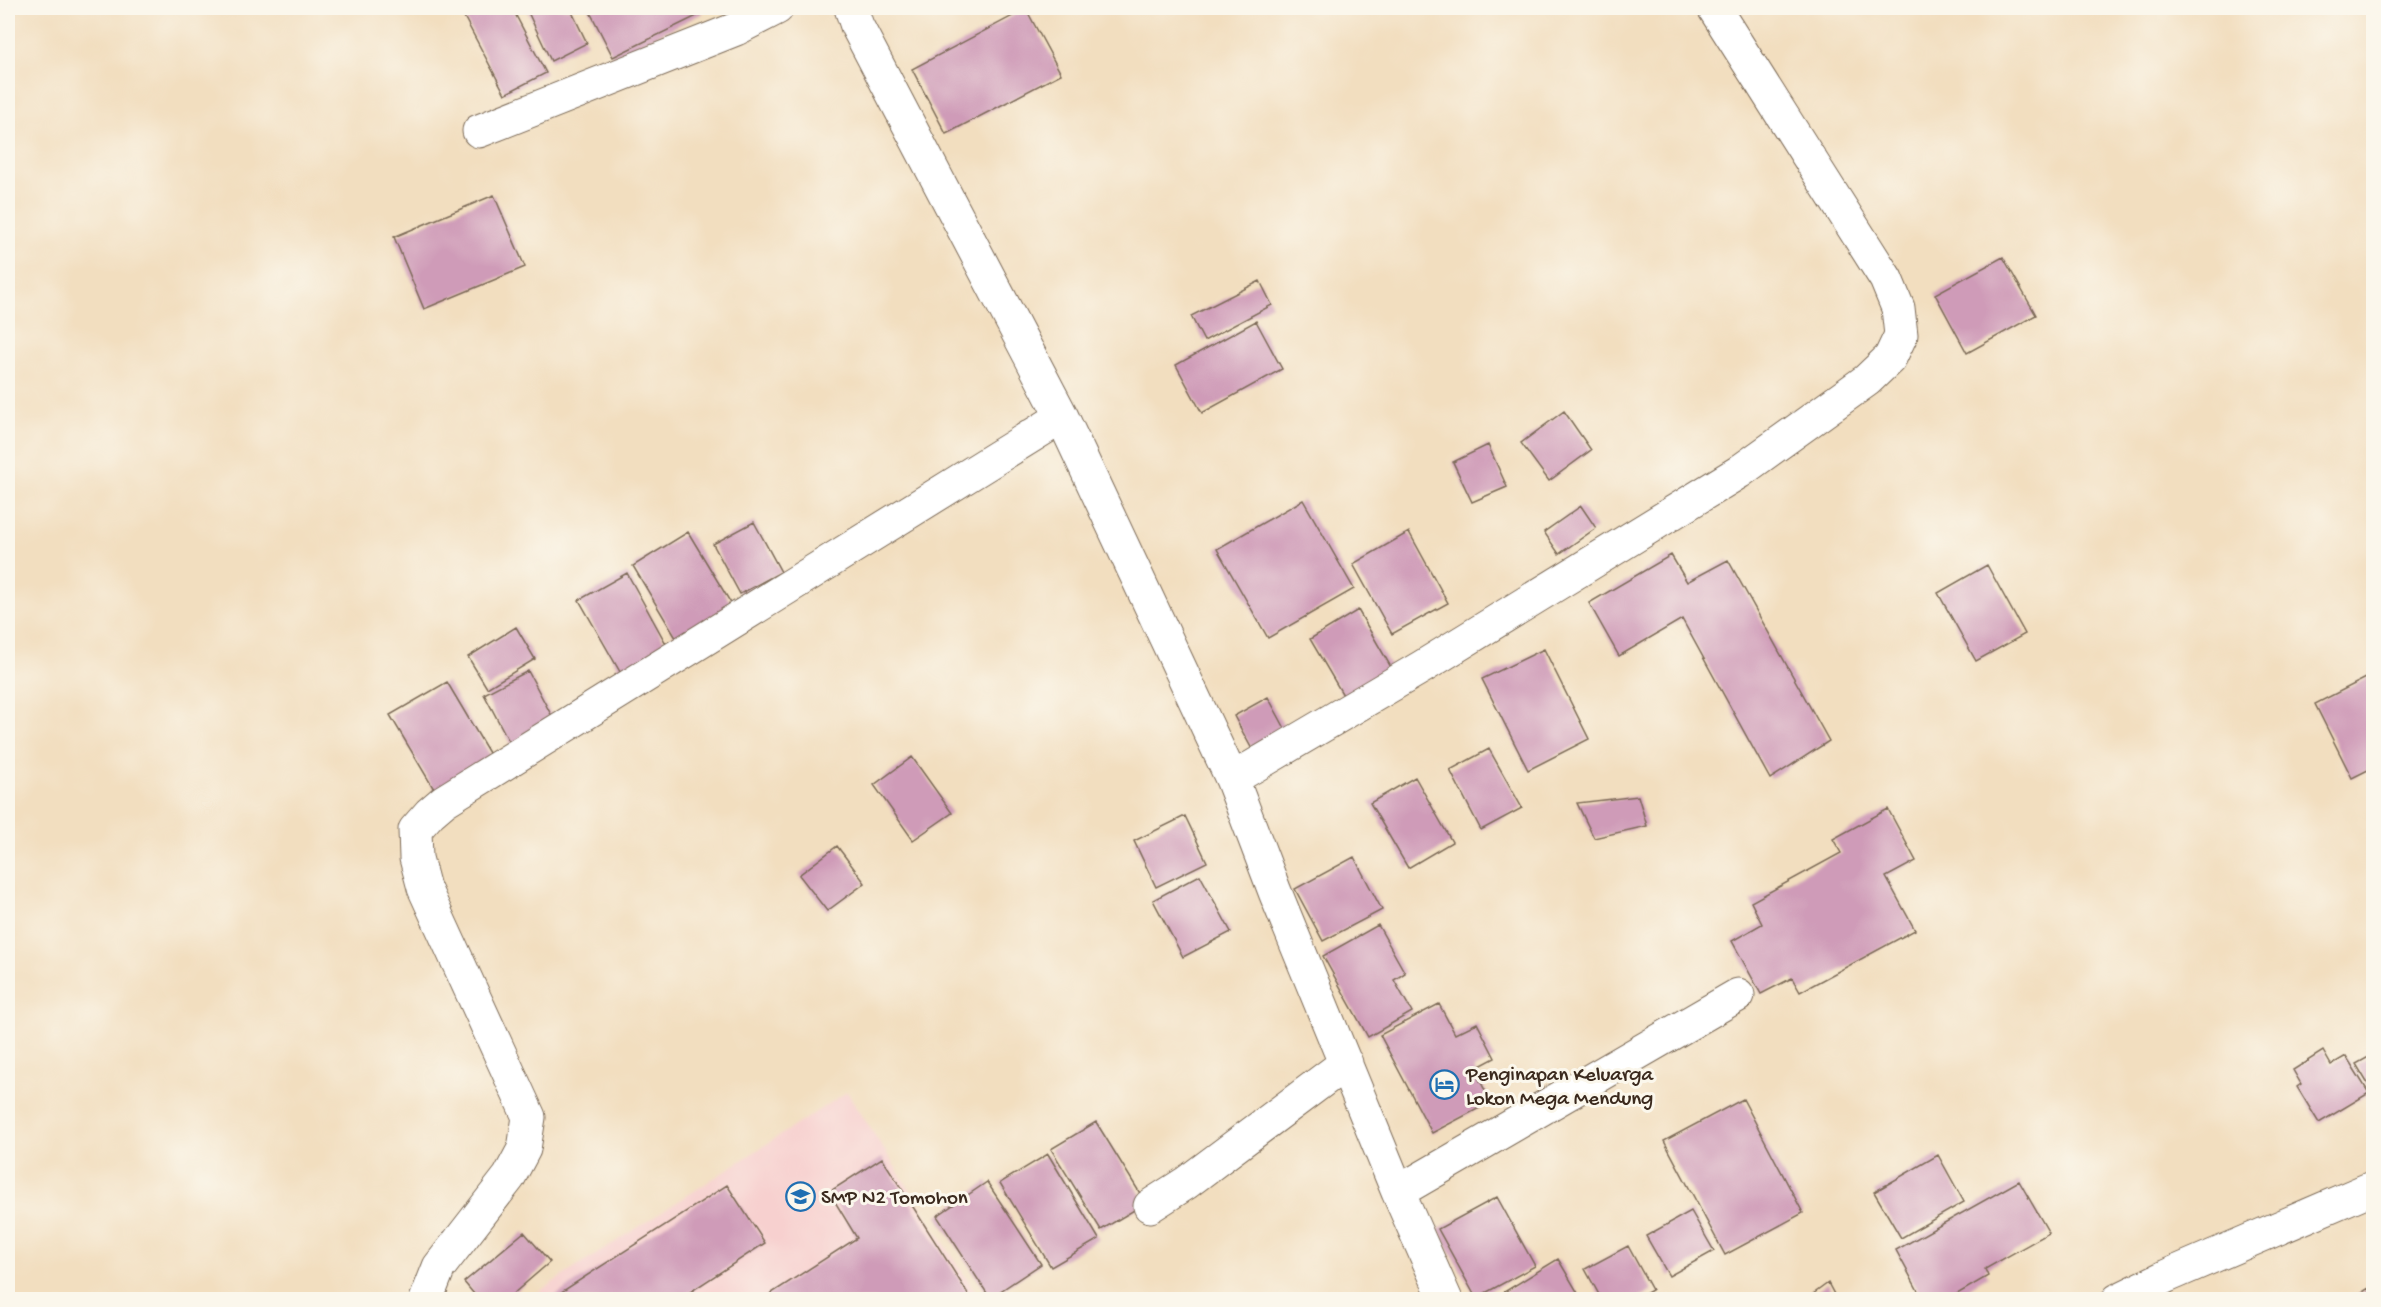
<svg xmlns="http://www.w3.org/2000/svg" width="2381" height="1307" viewBox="0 0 2381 1307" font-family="'Gochi Hand',sans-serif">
<rect width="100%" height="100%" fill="#fbf7ec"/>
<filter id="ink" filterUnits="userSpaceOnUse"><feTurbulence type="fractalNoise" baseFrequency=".0167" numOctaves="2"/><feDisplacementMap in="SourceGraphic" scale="12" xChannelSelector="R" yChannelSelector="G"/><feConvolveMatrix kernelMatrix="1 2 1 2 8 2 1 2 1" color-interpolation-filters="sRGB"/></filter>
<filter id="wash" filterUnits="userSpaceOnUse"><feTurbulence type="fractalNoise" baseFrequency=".008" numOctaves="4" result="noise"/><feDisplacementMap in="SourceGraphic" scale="24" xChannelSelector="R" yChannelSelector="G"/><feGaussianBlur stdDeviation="1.35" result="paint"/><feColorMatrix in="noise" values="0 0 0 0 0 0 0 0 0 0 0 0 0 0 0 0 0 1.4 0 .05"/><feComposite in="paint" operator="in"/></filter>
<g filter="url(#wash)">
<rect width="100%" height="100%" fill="#f2debf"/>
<path fill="#f7d0cf" d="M847,1092L980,1299L526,1300Z"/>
<g id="blocks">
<path fill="#cf9bb8" d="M469,8H512L546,73L505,94L461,11Z
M526,8H570L587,43L551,61Z
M588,8H700L703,13L613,57Z
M1026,9L1061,74L946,134L912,69Z
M494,195L525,267L424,309L394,237Z
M2003,257L2036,315L1967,353L1935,294Z
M1260,281L1272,305L1204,341L1191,316Z
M1256,321L1282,369L1202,413L1176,365Z
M1564,411L1591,450L1549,481L1521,443Z
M1488,445L1507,487L1472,502L1453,462Z
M1303,500L1354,589L1268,638L1217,549Z
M1581,506L1596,528L1559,554L1544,532Z
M754,522L781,572L740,594L713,544Z
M688,532L732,605L676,638L633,566Z
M1409,532L1448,603L1392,634L1353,564Z
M1671,555L1687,582L1728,560L1829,741L1770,779L1682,619L1619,656L1589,603Z
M1987,565L2025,634L1976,661L1938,593Z
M627,573L670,651L623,677L579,600Z
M1358,610L1395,674L1347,702L1310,639Z
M516,627L535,659L487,688L468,657Z
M1544,649L1589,739L1528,770L1482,679Z
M528,671L556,724L512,747L484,694Z
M2368,677L2374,689V767L2352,778L2315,704Z
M447,682L495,763L438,796L390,715Z
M1268,697L1287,732L1253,751L1234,716Z
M1489,749L1522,808L1481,830L1450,770Z
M912,757L952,813L913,840L874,785Z
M1415,777L1452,842L1408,868L1370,803Z
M1638,796L1647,826L1594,838L1577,803Z
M1888,809L1916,861L1886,877L1915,930L1800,992L1792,978L1761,994L1732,941L1762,924L1751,902L1841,853L1833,839Z
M1185,816L1207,862L1156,887L1134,841Z
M837,846L865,883L827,911L799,875Z
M1354,857L1382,910L1323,941L1295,889Z
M1200,875L1231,932L1183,957L1153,900Z
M1378,925L1405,973L1394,980L1412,1012L1368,1037L1323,956Z
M1439,1004L1455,1034L1477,1023L1495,1058L1474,1069L1491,1102L1432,1133L1380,1035Z
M2323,1051L2331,1065L2346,1056L2369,1093L2319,1123L2297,1087L2301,1084L2293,1070Z
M2374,1054V1094L2356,1064Z
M1743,1099L1803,1213L1725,1255L1664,1141Z
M1096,1122L1146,1203L1101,1230L1051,1149Z
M1048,1154L1099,1239L1051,1267L1000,1183Z
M1938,1155L1964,1202L1901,1238L1874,1192Z
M882,1158L972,1300H761L857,1238L829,1192Z
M2019,1181L2049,1233L1985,1269L1988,1276L1947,1300H1923L1896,1250Z
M987,1182L1041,1264L990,1298L937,1216Z
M727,1185L765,1243L678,1300H549Z
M1497,1197L1535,1266L1476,1298L1438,1229Z
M1691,1211L1714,1251L1669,1276L1646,1236Z
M524,1232L550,1262L506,1300H479L464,1282Z
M1628,1246L1652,1290L1635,1300H1602L1585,1269Z
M1558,1259L1582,1300H1491Z
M1828,1283L1837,1300H1805Z
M2369,1288L2374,1300H2349Z"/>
</g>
</g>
<g filter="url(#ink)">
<use href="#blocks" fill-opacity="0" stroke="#7b6956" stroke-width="1.5"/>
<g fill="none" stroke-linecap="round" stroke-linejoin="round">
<defs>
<path id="minor" d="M851,8L857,26L1062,417L1232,779L1275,892L1398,1192L1446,1300
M479,131L736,29L777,8
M1232,779L1422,667L1739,472L1867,380L1890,358L1901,335L1898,308L1886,279L1714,8
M1398,1192L1738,995
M1150,1206L1186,1183L1346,1063
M426,1300L439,1267L509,1177L524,1149L529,1117L424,888L416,858L415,830L430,813L444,801L1062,417
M2118,1300L2167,1276L2374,1187"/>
</defs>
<use href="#minor" stroke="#7b6956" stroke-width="35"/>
<use href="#minor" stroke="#fff" stroke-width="33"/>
</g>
</g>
<defs>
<symbol id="hotel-ring" viewBox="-11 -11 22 22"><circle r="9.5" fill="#fbf7ec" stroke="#1f6fb2" stroke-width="1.5"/><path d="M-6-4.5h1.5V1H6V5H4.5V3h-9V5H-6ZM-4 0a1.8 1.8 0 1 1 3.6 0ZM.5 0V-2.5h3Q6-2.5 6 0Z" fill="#1f6fb2"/></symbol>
<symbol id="school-ring" viewBox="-11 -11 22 22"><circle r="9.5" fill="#fbf7ec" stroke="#1f6fb2" stroke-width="1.5"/><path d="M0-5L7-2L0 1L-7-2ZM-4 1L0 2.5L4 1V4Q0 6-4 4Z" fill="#1f6fb2"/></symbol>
</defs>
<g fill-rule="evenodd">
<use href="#hotel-ring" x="1428" y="1068" width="33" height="33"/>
<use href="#school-ring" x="784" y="1180" width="33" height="33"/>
</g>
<g text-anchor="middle" stroke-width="6" stroke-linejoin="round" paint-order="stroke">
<g font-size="21" fill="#3b2a1e" stroke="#fbf7ec" text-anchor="start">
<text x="1466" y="1080">Penginapan Keluarga<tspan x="1466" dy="24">Lokon Mega Mendung</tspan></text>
<text x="821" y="1203">SMP N2 Tomohon</text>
</g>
</g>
<rect width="2381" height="1307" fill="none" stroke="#fbf7ec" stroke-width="30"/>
</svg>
